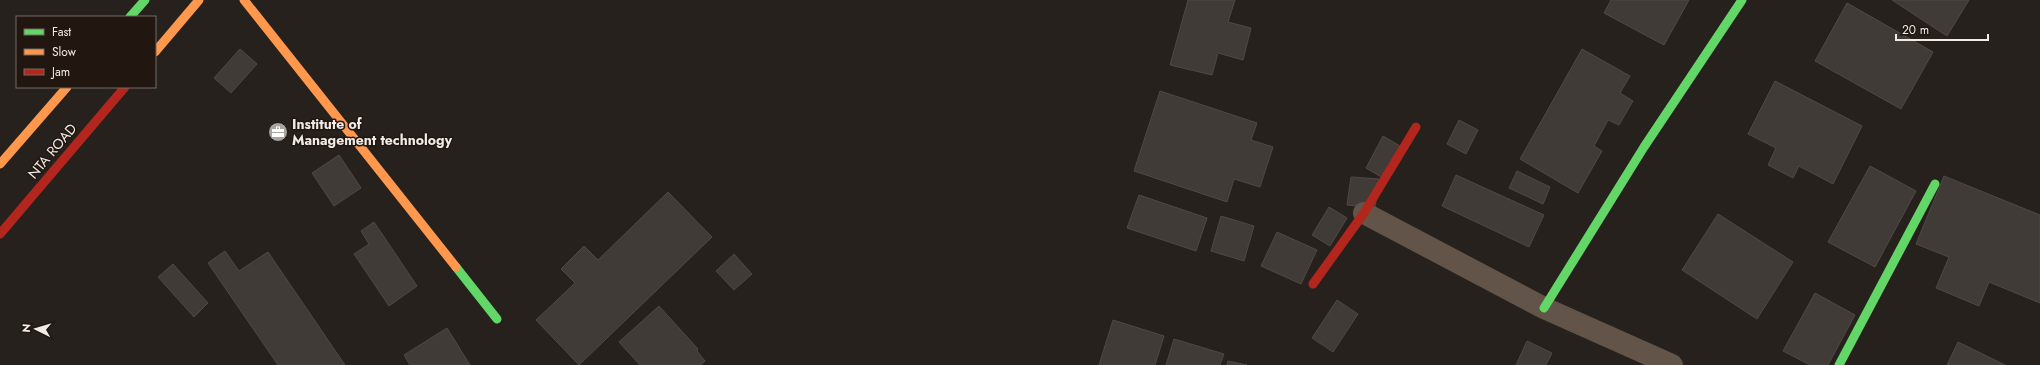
<svg xmlns="http://www.w3.org/2000/svg" width="2040" height="365" viewBox="0 0 2040 365" font-family="Jost,sans-serif">
<rect width="100%" height="100%" fill="#27211d"/>
<path fill="#403b37" stroke="#4f4946" d="M1188,0H1235L1228,22L1251,28L1243,60L1218,53L1212,75L1170,65Z
M1611,0H1689L1664,45L1604,13Z
M1892,0H1969L1947,36Z
M1847,3L1933,52L1901,109L1815,61Z
M240,49L257,64L231,93L214,78Z
M1582,49L1630,76L1620,93L1633,101L1619,125L1608,120L1594,146L1602,151L1578,193L1520,159Z
M1775,81L1862,126L1833,184L1799,166L1793,178L1768,165L1776,148L1748,134Z
M1160,91L1257,123L1251,140L1273,147L1260,187L1234,179L1227,202L1134,171Z
M1459,120L1478,130L1466,154L1447,144Z
M1383,136L1400,146L1383,178L1366,168Z
M339,155L361,188L334,206L312,173Z
M1870,166L1916,191L1875,267L1828,242Z
M1517,171L1550,187L1543,204L1509,188Z
M1456,175L1544,215L1529,247L1442,206Z
M1944,176L2040,215V303L1989,282L1979,306L1936,288L1949,257L1916,244Z
M1351,177L1379,179L1375,208L1347,205Z
M668,192L712,237L579,365L536,320L575,283L561,269L584,246L598,260Z
M1139,195L1207,218L1196,251L1127,228Z
M1329,207L1347,218L1330,246L1312,235Z
M1718,214L1793,262L1757,319L1682,270Z
M1221,216L1254,226L1244,261L1211,251Z
M374,222L417,286L389,306L354,254L369,244L361,231Z
M1277,232L1317,250L1301,284L1261,266Z
M225,251L239,271L268,252L345,365H278L208,263Z
M734,254L752,274L734,290L716,271Z
M173,264L208,303L194,317L158,277Z
M1815,293L1855,315L1828,365H1810L1783,351Z
M1337,300L1358,314L1333,352L1312,338Z
M659,306L698,349L697,351L705,361L701,365H640L619,342Z
M1113,320L1164,336L1155,365H1099Z
M447,328L470,365H410L404,355Z
M1174,339L1224,354L1220,365H1166Z
M1527,341L1552,353L1546,365H1516Z
M1958,342L2005,365H1947Z
M1228,361L1247,365H1227Z"/>
<g fill="none" stroke-linecap="round" stroke-linejoin="round">
<path stroke="#625448" stroke-width="22" d="M1364,213L1544,308L1672,365"/>
<path stroke="#63d668" stroke-width="9" d="M130,17L145,0
M456,267L497,319
M1544,308L1644,147L1742,0
M1839,365L1935,184"/>
<path stroke="#ff974d" stroke-width="9" d="M244,0L456,267
M155,52L199,0
M0,164L67,87"/>
<path stroke="#b3261e" stroke-width="9" d="M0,234L125,87
M1313,284L1364,213L1416,127"/>
</g>
<defs>
<symbol id="office-disc" viewBox="-11 -11 22 22"><circle r="9.5" fill="#aaa49f" stroke="#211710"/><path d="M-6-3h4V-5.5h4V-3h4V5H-6ZM-1-4.5V-3h2v-1.5ZM-6 0V1H6V0Z" fill="#fff"/></symbol>
</defs>
<g fill-rule="evenodd">
<use href="#office-disc" x="267" y="121" width="22" height="22"/>
</g>
<g text-anchor="middle" stroke-width="3" stroke-linejoin="round" paint-order="stroke">
<g font-size="14" font-weight="bold" fill="#f1eae5" stroke="#211710" text-anchor="start">
<text x="292" y="129">Institute of<tspan x="292" dy="16">Management technology</tspan></text>
</g>
<g font-size="14" fill="#f1eae5" stroke="#211710">
<text transform="translate(52 151) rotate(-50)" y="5">NTA ROAD</text>
</g>
</g>
<rect x="16" y="16" width="140" height="72" fill="#211710" stroke="#746b65"/>
<rect x="24" y="29" width="20" height="6" fill="#63d668" stroke="#746b65"/>
<text x="52" y="36" font-size="12" fill="#f1eae5">Fast</text>
<rect x="24" y="49" width="20" height="6" fill="#ff974d" stroke="#746b65"/>
<text x="52" y="56" font-size="12" fill="#f1eae5">Slow</text>
<rect x="24" y="69" width="20" height="6" fill="#b3261e" stroke="#746b65"/>
<text x="52" y="76" font-size="12" fill="#f1eae5">Jam</text>
<g transform="translate(36 329) rotate(275)" stroke="#211710" stroke-width="3" paint-order="stroke">
<path d="M0-3L7 15L0 10L-7 15Z" fill="#f1eae5"/>
<text y="-6" font-size="11" font-weight="bold" text-anchor="middle" fill="#f1eae5">N</text>
</g>
<path d="M1896 34v6h92v-6" fill="none" stroke="#f1eae5" stroke-width="2"/>
<text x="1902" y="34" font-size="12" fill="#f1eae5" stroke="#211710" stroke-width="3" paint-order="stroke">20 m</text>
</svg>
